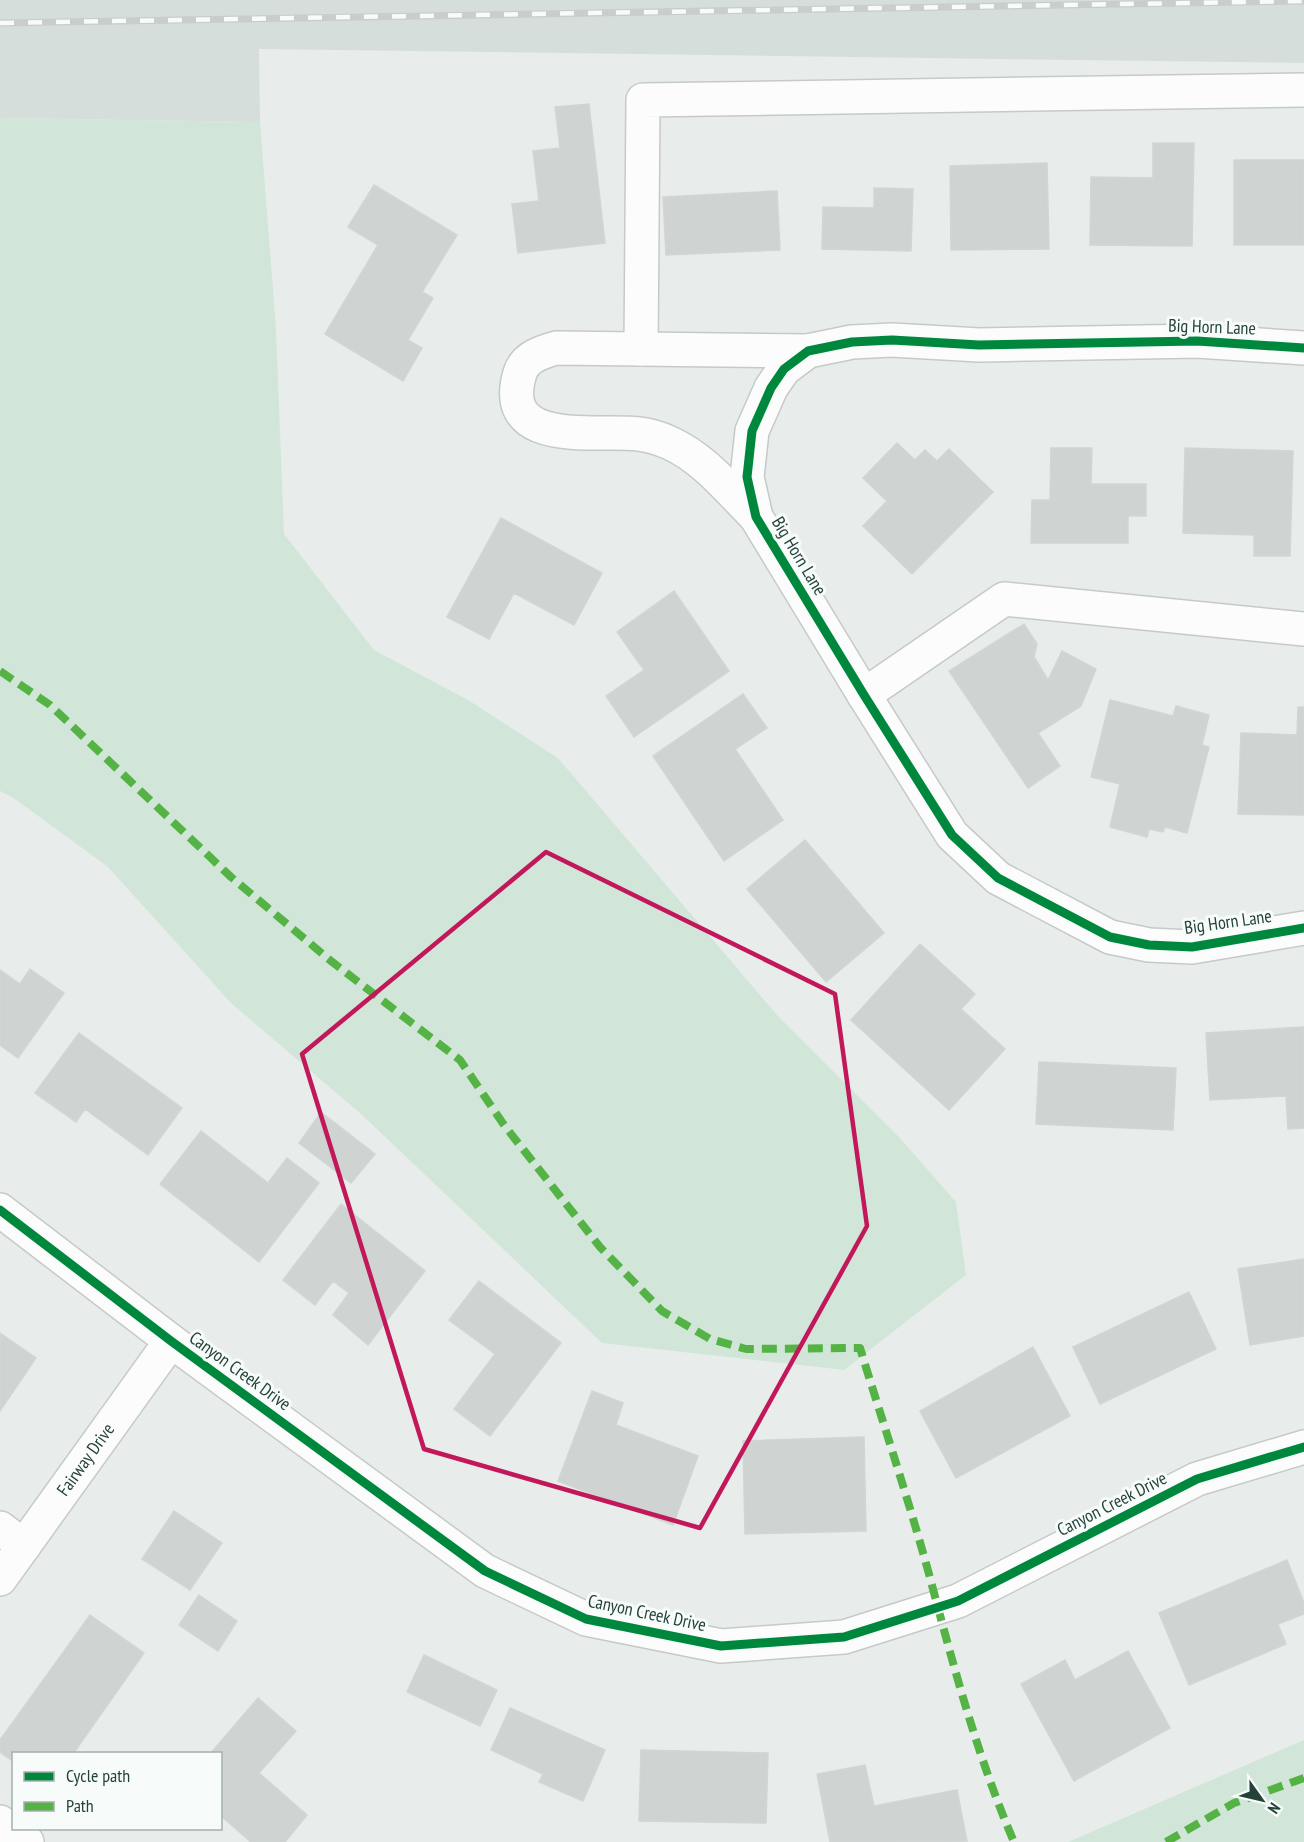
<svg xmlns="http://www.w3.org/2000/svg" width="1304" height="1842" viewBox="0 0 1304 1842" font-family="'PT Sans Narrow',sans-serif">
<rect width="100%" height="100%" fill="#e8edeb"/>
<path fill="#d6dedb" d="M0,0H1304V63L259,49L260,122L0,118Z"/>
<path fill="#d1e6d8" d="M0,118L260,122L276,329L284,534L374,650L468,700L558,758L777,1015L900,1138L956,1202L966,1275L844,1370L602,1343L361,1114L231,1003L108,867L15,799L0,791Z
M1304,1740V1842H1068Z"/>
<path fill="#cfd4d2" stroke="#d1d6d4" stroke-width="1.5" d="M589,104L605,243L518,253L512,204L539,201L533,151L560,148L555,107Z
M1153,143H1194L1192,246L1090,245L1091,177L1153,178Z
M1234,160H1304V245H1234Z
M1047,163L1049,249L951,250L950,166Z
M374,185L457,235L422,292L433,298L408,340L422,348L403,381L325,334L378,245L348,227Z
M874,188L913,189L911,251L822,249L823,207L874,208Z
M777,191L780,250L666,255L663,197Z
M897,443L915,460L925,450L937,461L949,449L993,492L912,574L863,526L887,501L863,478Z
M1051,448H1092L1091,484H1146V516H1128V543H1031L1032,500H1050Z
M1185,448L1293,451L1290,556H1254V535L1183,533Z
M501,518L602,573L574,625L514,593L489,639L447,617Z
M674,591L729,671L634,737L606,696L644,670L617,632Z
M1024,624L1037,644L1034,657L1048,680L1062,651L1096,669L1081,706L1038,733L1060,766L1028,788L949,671Z
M743,694L767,728L735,749L783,820L724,861L653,756Z
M1110,700L1173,716L1176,706L1209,715L1202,745L1209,747L1187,833L1165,827L1163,832L1149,829L1147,837L1110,827L1120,784L1091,777Z
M1298,707H1304V815L1238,814L1241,733L1297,735Z
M805,840L884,933L826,982L747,889Z
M920,944L975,994L961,1009L1005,1049L949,1110L851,1020Z
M30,969L64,993L18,1058L0,1045V970L20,984Z
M1304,1027V1128L1288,1129L1286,1096L1210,1100L1206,1033Z
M79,1033L182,1108L148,1155L85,1109L76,1122L35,1093Z
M1039,1062L1176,1068L1173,1130L1036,1124Z
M321,1112L375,1154L351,1183L299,1143Z
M201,1131L268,1183L287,1158L319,1183L259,1262L160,1184Z
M341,1204L425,1271L368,1345L333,1315L349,1293L333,1281L315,1305L283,1280Z
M1304,1259V1336L1250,1345L1238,1269Z
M479,1281L561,1343L490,1436L454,1409L495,1354L449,1320Z
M1189,1292L1216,1349L1100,1404L1073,1347Z
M0,1333L36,1358L0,1411Z
M1033,1347L1070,1416L956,1478L920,1411Z
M592,1391L623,1403L616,1425L698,1456L673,1525L558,1481Z
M864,1437L866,1531L745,1534L743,1441Z
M174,1511L222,1543L190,1590L142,1559Z
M1287,1560L1304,1603V1614L1278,1624L1286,1644L1189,1685L1159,1613Z
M199,1595L237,1621L218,1651L179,1625Z
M90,1615L144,1653L73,1754H14V1762L0,1752V1740Z
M1128,1651L1170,1728L1074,1781L1021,1684L1065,1660L1075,1680Z
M424,1655L497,1690L480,1726L407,1692Z
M258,1698L296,1731L259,1773L307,1815L285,1842H251L220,1815V1754H210Z
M510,1708L605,1750L583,1801L539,1782L543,1774L491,1750Z
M641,1750L768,1753L766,1823L639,1821Z
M865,1765L874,1806L957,1790L967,1841L830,1842L817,1774Z"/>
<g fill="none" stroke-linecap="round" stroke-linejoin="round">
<defs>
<g id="minor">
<path d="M1304,348L1197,341L979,345L892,340L852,342L808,351L784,369L771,388L752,431L747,477L756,517L864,695L952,835L998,878L1110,937L1149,945L1192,947L1304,928"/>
<path d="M641,349L643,100L1304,90"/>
<path d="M756,517C729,490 705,459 670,443C661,439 649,435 639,434C596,429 497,449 520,373C525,357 542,352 556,348L808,351"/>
<path d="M864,695L1004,599L1304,629"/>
<path d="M0,1210L171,1341L485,1571L586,1619L721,1646L844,1637L958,1601L1197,1479L1304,1447"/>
<path d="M0,1528L24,1546"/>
<path id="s1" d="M0,1579L171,1341"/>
<path d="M0,1822L27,1842"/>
</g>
</defs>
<use href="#minor" stroke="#c5cac8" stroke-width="36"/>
<use href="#minor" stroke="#fcfcfc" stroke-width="33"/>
<defs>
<path id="rail" d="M0,23L1304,1"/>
</defs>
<use href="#rail" stroke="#c9cdcc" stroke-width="7"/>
<use href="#rail" stroke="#f7fbf9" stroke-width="4.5" stroke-dasharray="14" stroke-linecap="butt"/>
<path stroke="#55b346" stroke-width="8" stroke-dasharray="15 8" stroke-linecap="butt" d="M0,671L50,705L231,877L331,961L460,1060L504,1125L600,1247L662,1311L710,1339L746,1349L860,1348C883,1423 908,1498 929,1574C953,1664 977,1756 1014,1842
M1166,1842L1234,1803L1304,1778"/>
<defs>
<path id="cycleway" d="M1304,348L1197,341L979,345L892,340L852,342L808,351L784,369L771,388L752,431L747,477L756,517L864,695L952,835L998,878L1110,937L1149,945L1192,947L1304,928
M0,1210L171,1341L485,1571L586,1619L721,1646L844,1637L958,1601L1197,1479L1304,1447"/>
</defs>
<use href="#cycleway" stroke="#f7fbf9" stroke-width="13"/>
<use href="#cycleway" stroke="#00873e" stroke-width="9"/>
</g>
<path fill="none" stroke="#c2185b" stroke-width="4.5" stroke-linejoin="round" d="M546,852L835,994L867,1226L700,1528L424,1449L302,1054Z"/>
<g text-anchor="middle" stroke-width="6" stroke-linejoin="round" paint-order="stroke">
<g font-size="18" fill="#24423a" stroke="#f7fbf9">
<text transform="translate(1212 327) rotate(2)" y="6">Big Horn Lane</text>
<text transform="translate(799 556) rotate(59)" y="6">Big Horn Lane</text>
<text transform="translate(1228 922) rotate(-8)" y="6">Big Horn Lane</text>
<text transform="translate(240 1371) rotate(36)" y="6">Canyon Creek Drive</text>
<text dy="6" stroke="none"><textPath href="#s1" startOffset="147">Fairway Drive</textPath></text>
<text transform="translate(1112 1504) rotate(-27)" y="6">Canyon Creek Drive</text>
<text transform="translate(647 1613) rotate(12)" y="6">Canyon Creek Drive</text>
</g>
</g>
<rect x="12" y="1752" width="210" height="78" fill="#f7fbf9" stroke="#a3b1ad" stroke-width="1.5"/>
<rect x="24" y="1772" width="30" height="9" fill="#00873e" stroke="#a3b1ad" stroke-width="1.5"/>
<text x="66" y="1782" font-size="18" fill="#24423a">Cycle path</text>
<rect x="24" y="1802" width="30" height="9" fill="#55b346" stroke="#a3b1ad" stroke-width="1.5"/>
<text x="66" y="1812" font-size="18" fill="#24423a">Path</text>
<g transform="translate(1262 1800) rotate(124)" stroke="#f7fbf9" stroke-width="4.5" paint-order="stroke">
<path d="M0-4.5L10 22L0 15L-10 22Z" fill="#24423a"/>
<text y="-9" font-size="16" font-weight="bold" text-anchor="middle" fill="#24423a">N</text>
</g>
</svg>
